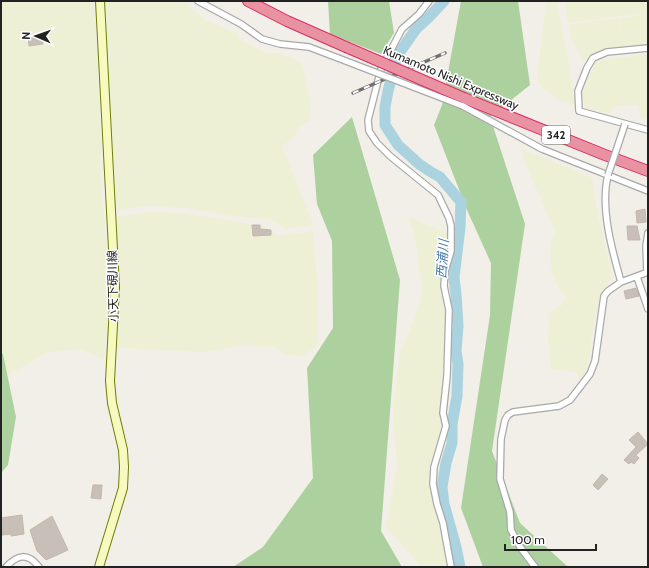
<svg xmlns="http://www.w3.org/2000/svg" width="649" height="568" viewBox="0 0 649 568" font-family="Cabin,'Noto Sans JP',sans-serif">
<rect width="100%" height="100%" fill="#f2efe9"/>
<path fill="#eef0d5" d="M1,1H93L95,12L102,148L100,171L109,269V318L104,359L79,349L47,353L5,377L1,353Z
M105,1H183L205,20L238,34L239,39L267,53H282L302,64L311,105L309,121L298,127L295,137L282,146L314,225L285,229L270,219L232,216L184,208L149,206L114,210Z
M546,1H557L576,105L560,101L542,88L537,80Z
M565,1H647L648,44L624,47L592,58L588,62L583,60L572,41L568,25L618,18L622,36L619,19L647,13L568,23Z
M648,54V118H640L639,105L616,106L609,113L585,108L583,102L582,91L596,61Z
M523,150L528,151L592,178L598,216L613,277L600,294L592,336L589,362L585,373L579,378L576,372L551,369L548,339L549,312L562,305L566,297L559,288L552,274L550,254L551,242L555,231L523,159Z
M149,212L184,213L264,226L277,236L313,231L318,289V346L302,356L285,355L275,347L239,346L204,352L116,348L118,321L119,271L116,217Z
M409,217L447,233L448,250L441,279L445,309V340L440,407L442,427L431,462L430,482L447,567H421L386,527L397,467L393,411L400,351L414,321L423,287L419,270V263L417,247Z"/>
<path fill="#add19e" d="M328,1H389L394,33L381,54L330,34Z
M461,1H518L530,85L490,117L525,224L492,451L520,523L568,567H483L461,508L490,315L491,263L467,210L434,125L442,105Z
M352,117L400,280L381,531L402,567H233L263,547L313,478L307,368L333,328L332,241L317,204L313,155Z
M1,353L3,354L16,417L8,465L1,473Z"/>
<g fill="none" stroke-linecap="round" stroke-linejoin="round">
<path stroke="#aad3df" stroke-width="11" d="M444,1L428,18L416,29L397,56L388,91L385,107V125L398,145L419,164L431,172L440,177L461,202L460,227L454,278L456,294L458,326L456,351L458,364L457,396L452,424V443L446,463L442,487L444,504L456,547L460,567"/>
</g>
<path fill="#c7bfb8" stroke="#c4b6ab" d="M42,34L43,44L29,46L28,36Z
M645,209L646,222L637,223L636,211Z
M252,225H260V229L271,230V235L253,236Z
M627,226H637L640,240H628Z
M636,288L639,296L626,299L624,291Z
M638,432L648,444L636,455L639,458L634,464L631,462L629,464L624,460L636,447L629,440Z
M602,474L608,479L598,490L593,485Z
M93,485H102L101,499L91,498Z
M22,515L24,534L11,536V534L2,535L1,518Z
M52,516L68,550L46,560L37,551L30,530Z"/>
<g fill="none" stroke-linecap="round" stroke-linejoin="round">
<defs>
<path id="street" d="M198,1L241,24L262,39L280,44L309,47L338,58
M429,1L419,14L402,29L381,69L368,120L369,131L377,143L390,156L438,195L449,218L451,226V251L445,271L444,286L449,310L447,376L443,413L446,426L434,467L433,484L437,504L443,523L451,567
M648,48L607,52L593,58L587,68L578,91L579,111L648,130
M463,106L542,149L648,191
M608,175C600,208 612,250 621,282
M647,272L646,246L648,233
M637,277L648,309
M6,567C18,554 28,553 39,567
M535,567L520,547L511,530L510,512L500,479L501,439L505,420L508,415L513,412L559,406L570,400L590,374L595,361L604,296L608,291L621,282L648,272"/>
<path id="secondary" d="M99,567L123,488L124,467L123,450L112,403L110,381L115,287L100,1"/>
<path id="highway" d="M248,1L287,21L346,47
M464,98L605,155L648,171"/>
</defs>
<use href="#street" stroke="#a9a9a9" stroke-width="8"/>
<use href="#secondary" stroke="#707d05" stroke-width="10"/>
<use href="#highway" stroke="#dc2a67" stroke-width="12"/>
<use href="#street" stroke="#fff" stroke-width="5.5"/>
<use href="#secondary" stroke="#f7fabf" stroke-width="8"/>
<use href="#highway" stroke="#e892a2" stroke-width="10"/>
<defs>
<path id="rail" d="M353,93L445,53"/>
</defs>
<use href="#rail" stroke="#707070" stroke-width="3.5"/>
<use href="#rail" stroke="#fff" stroke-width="2" stroke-dasharray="6" stroke-linecap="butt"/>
<defs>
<path id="street-bridge" d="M338,58L463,106
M608,175L625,124"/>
<path id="highway-bridge" d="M346,47L464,98"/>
</defs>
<use href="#street-bridge" stroke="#a9a9a9" stroke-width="8" stroke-linecap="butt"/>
<use href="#highway-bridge" stroke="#dc2a67" stroke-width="12" stroke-linecap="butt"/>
<use href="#street-bridge" stroke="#fff" stroke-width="5.5"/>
<use href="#highway-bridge" stroke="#e892a2" stroke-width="10"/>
</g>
<g text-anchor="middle" stroke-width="3" stroke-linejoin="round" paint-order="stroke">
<rect fill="#fff" stroke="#646464" stroke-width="1" x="542" y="126" width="28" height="18" rx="3"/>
<g font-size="11" font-weight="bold" fill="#222">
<text x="556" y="139">342</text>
</g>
<g font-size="12" fill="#222" stroke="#fff">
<text transform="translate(451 78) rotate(23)" y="4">Kumamoto Nishi Expressway</text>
<text transform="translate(113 286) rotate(-91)" y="4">小天下硯川線</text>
</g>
<g font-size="13" font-style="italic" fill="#4a7aab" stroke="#fff">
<text transform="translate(442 259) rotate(-86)" y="5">西浦川</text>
</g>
</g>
<rect width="649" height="568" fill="none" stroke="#222222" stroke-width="4"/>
<g transform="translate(36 36) rotate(272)" stroke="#ffffff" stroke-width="3" paint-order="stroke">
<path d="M0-3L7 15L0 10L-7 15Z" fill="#222222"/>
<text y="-6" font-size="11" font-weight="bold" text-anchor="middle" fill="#222222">N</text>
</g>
<path d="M505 544v6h91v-6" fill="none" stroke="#222222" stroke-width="2"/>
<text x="511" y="544" font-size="12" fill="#222222" stroke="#ffffff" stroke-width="3" paint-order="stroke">100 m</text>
</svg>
